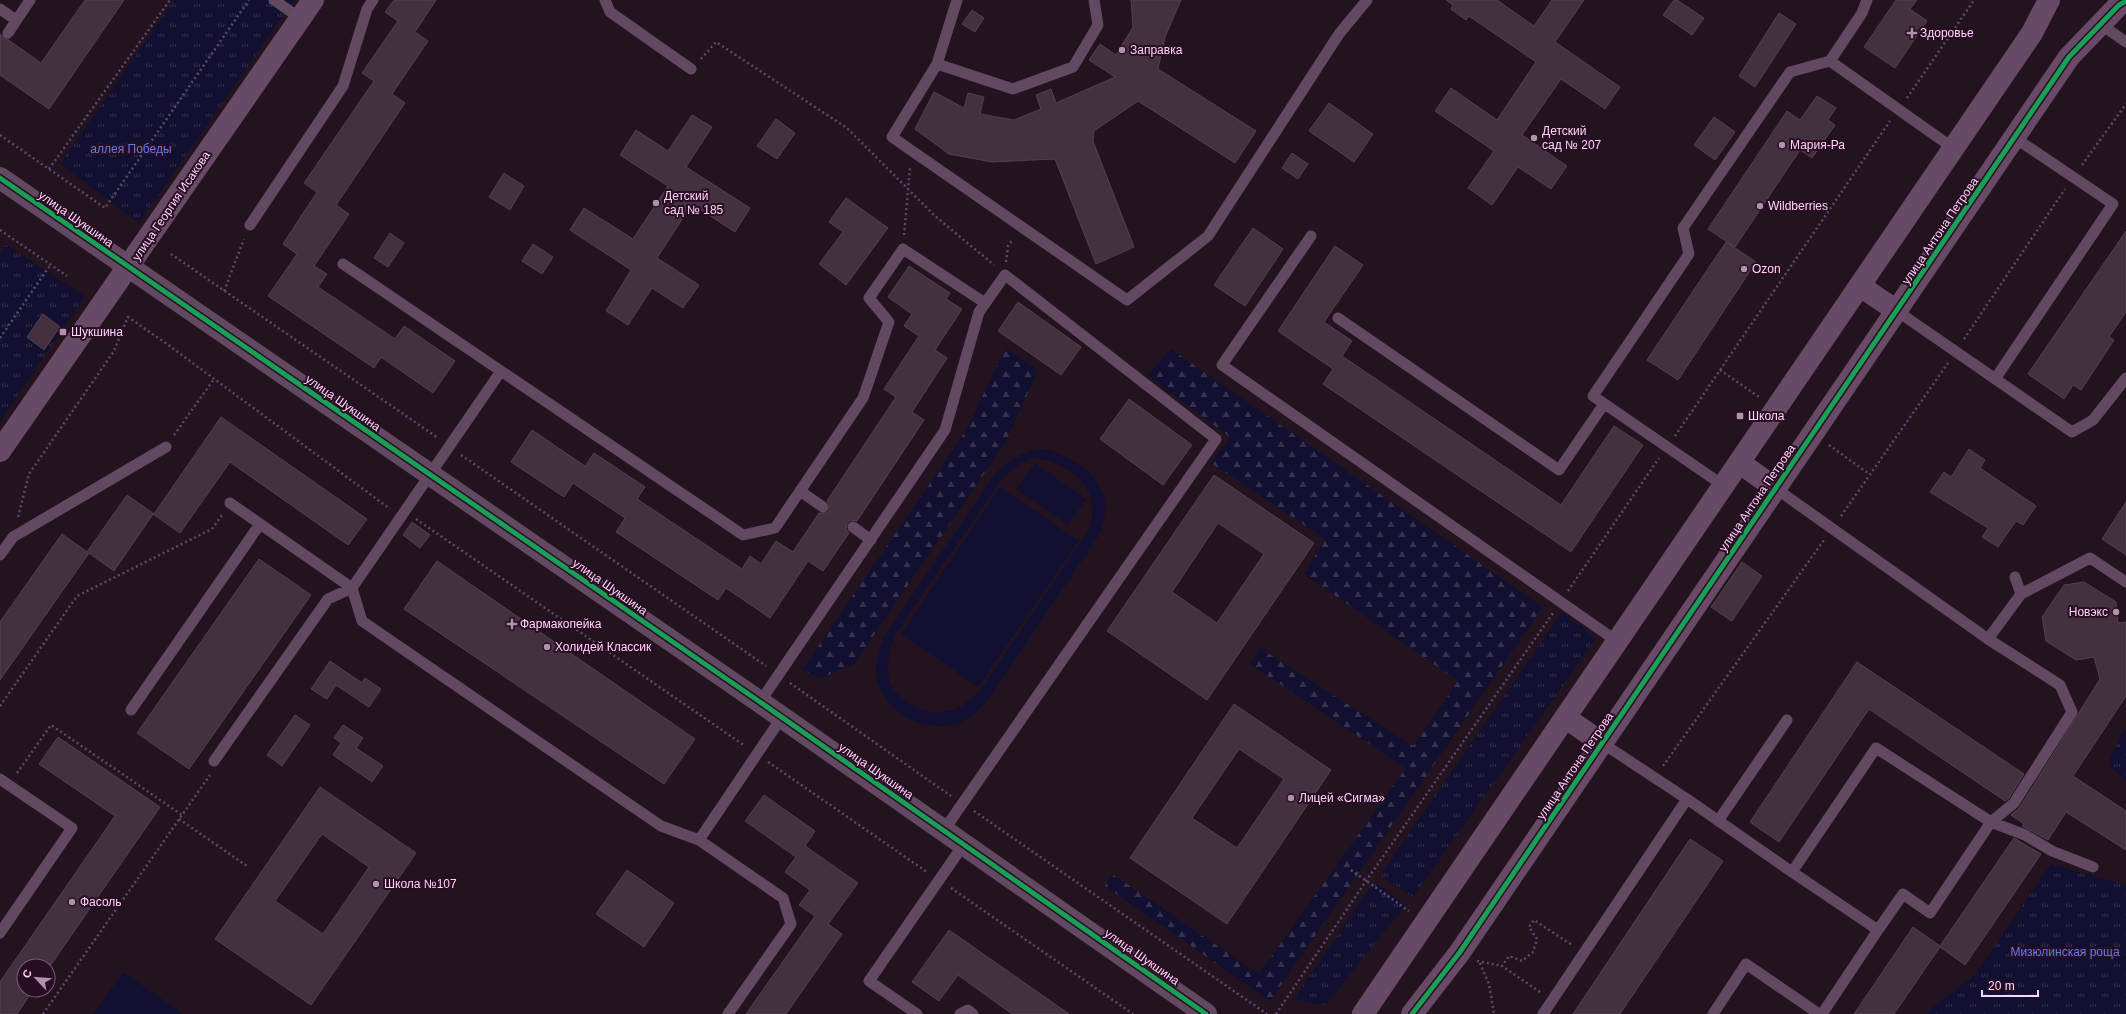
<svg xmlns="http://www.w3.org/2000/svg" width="2126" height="1014" viewBox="0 0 2126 1014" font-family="Arial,sans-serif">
<defs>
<pattern id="grass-tufts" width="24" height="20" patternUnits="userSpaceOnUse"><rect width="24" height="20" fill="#121030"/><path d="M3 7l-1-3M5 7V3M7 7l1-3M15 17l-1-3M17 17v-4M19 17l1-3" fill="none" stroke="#36324f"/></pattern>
<pattern id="forest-firs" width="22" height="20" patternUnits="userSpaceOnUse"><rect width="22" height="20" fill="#121030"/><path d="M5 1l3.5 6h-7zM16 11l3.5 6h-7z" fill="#36324f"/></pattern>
</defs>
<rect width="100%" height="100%" fill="#22131f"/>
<path fill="url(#grass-tufts)" d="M174,0H294L139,223L60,164Z
M6,245L85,296L0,422V254Z
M1562,612L1596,639L1413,897L1380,875Z
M2126,731V781L2108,764L2122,733Z
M2051,864L2126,885V1014H1927L1932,1007L1974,976Z
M1374,882L1406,905L1325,1006L1294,999Z"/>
<path fill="url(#forest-firs)" d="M1006,348L1038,371L1005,443L854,664L821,678L802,670L965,432Z
M1171,349L1543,607L1270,1001L1105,886L1112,874L1259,974L1406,768L1250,664L1260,648L1413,746L1458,681L1304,574L1325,539L1211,463L1230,437L1147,375Z"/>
<path fill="#121030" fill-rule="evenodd" d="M1042,449C1068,453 1101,473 1105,502C1107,513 1103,524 1099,535L993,693C986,701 979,711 970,717C938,738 895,721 880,688C872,671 878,651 885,635L995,474C1009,460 1023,451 1042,449ZM1033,458C1054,459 1082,474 1090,495C1094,505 1093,518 1090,528L979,692C959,714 929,720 905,700C898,695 892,689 890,681C885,665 890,648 896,633L1002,479L1022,462Z
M1035,463L1086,499L1068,525L1016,489Z
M1000,487L1079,541L978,687L901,634Z
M123,972L183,1014H94Z"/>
<path fill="#443140" stroke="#563e51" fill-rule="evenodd" d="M85,0H124L49,109L0,75V34L41,63Z
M394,0H436L415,32L428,41L392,94L405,103L336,205L349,214L314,266L327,274L318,287L395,339L404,326L455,361L433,393L381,357L374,368L268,296L297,254L283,244L317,192L304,183L374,81L362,73L398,21L385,12Z
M1131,0H1181L1165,37L1158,69L1256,131L1235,163L1138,101L1094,131L1093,141L1134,247L1096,264L1055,159L992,162L949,154L915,129L934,92L964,108L968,93L984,97L980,114L1014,120L1041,109L1036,95L1051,89L1056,103L1115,77L1089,60L1100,44L1116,55L1133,27Z
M1446,0H1497L1534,26L1552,0H1584L1555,42L1620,87L1605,109L1561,79L1522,135L1567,166L1551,189L1518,167L1492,205L1468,188L1494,151L1435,111L1451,88L1497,120L1536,62L1469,16L1466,20L1451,9L1453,5Z
M1674,0H1677L1704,18L1692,35L1663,15Z
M1896,0H1917L1910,9L1927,21L1895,68L1864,47Z
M972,10L984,18L975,32L962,24Z
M1779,13L1796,24L1755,87L1739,76Z
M1817,96L1836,108L1828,120L1835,125L1812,158L1800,150L1735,247L1708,229L1787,111L1800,120Z
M1329,103L1373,134L1354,162L1309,131Z
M692,115L712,127L686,167L750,208L735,232L692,204L657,258L699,285L683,308L652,288L628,325L606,311L631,270L570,230L584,208L633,239L668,186L620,155L636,130L668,151Z
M1714,117L1735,132L1715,160L1694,145Z
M776,119L795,133L777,159L757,146Z
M1292,153L1308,164L1298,179L1282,168Z
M504,173L524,186L510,210L489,197Z
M846,198L888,228L846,285L819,264L843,232L829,222Z
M1253,228L1283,249L1245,306L1214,285Z
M2126,231V312L2109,337L2114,340L2081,390L2073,385L2064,399L2028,374Z
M390,233L404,243L388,267L374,258Z
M1726,242L1756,262L1678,380L1647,360Z
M533,244L553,257L542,274L522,261Z
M1335,246L1363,265L1324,322L1352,341L1342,356L1561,505L1614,426L1643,445L1571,552L1323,384L1333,369L1278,331Z
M909,266L950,293L946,299L962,309L935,350L947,358L912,412L924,420L857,521L851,520L847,523L846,529L849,533L823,571L808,561L770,618L726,588L718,600L616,532L625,518L573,483L564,497L511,462L532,430L585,466L594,453L645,487L637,499L742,569L750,556L761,564L776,541L793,552L819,513H826L829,511V504L827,501L896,397L884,389L919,336L904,326L912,314L888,297Z
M1018,302L1081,347L1061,375L998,331Z
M43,314L60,327L44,350L27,337Z
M1129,399L1192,445L1163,485L1100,439Z
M221,417L367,519L348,545L230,462L180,533L153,514L114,571L89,553L0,680V622L62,534L87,552L127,495L154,514Z
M1969,449L1985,460L1980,468L2036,506L2023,525L2016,521L1998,547L1982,537L1988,528L1930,492L1944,472L1951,477Z
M1214,475L1314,543L1207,700L1107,631ZM1218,523L1264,554L1217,623L1172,592Z
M2126,502V555L2102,539Z
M412,522L430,535L420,548L403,535Z
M259,559L311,595L189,769L137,733Z
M437,561L695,739L664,784L404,609Z
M1742,562L1762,576L1732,621L1711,607Z
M2084,582L2116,602L2118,623L2126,622V696L2073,776L2126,811V850L2066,812L2048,840L2022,826L2024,824L2011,815L2020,807L2100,679L2094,657L2076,660L2046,641L2042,617L2064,585Z
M330,661L362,683L365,678L381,689L369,707L336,685L327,699L311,689Z
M1857,662L2024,774L2009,798L2005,801L1869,709L1779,842L1750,822Z
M1234,704L1331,770L1227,924L1130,858ZM1239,749L1284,779L1237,848L1192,818Z
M295,715L310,725L282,766L267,755Z
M343,725L363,738L356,748L383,766L372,782L333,755L341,743L334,738Z
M58,737L160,807L48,969V966H24V990H33L17,1014H0V982L115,816L39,764Z
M320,787L416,853L311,1005L215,939ZM322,834L369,867L323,934L275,901Z
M764,795L815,831L805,846L858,883L828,924L842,934L786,1014H746L815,916L799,905L810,890L785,872L796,857L745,821Z
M2014,838L2041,854L1965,965L1940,947L1894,1014H1854L1913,927L1940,946Z
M1690,839L1723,861L1620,1014H1573Z
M627,870L674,903L644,947L596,914Z
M949,930L1069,1014H1012L958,975L939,1001L912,982Z"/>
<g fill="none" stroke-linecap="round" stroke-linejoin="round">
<path stroke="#5c4a6d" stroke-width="2.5" stroke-dasharray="2 3" stroke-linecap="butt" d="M701,59L716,42L847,128L935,216L994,265
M1907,98L1974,0
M0,135L105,208L249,0
M2082,165L2126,104
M49,169L170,0
M0,230L67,276
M904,235L910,168
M171,254L438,438
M1006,262L1008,246L1013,239
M224,291L244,239
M0,338L51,264
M1964,339L2065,189
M1720,370L1759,397
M174,435L214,379
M1675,436L1890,121
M1829,445L1869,474
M461,455L766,666
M1841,516L1948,363
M18,517L29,474L114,351L128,317L167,344L390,509
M416,519L745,746
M1568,591L1659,458
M790,683L951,796
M0,706L77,596L212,529L222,515
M768,762L927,872
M1663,766L1824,540
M17,773L51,725L182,815
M974,811L1267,1014
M179,819L247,866
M1351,870L1409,911
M951,888L1133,1014
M1477,961L1502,966
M1480,963L1489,984L1494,1014
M1540,992L1502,966L1509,956L1522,961L1533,952L1537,939L1529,927L1534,920L1572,945
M43,1014L210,775
M1276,1014L1366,881L1553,613"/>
<path stroke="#634862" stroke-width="11" d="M274,0L300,18
M605,0L610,12L691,69
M957,0L937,64L892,137L1127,300L1208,236L1339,34L1367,0
M0,9L16,20
M2100,24L2126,42
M8,33L30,0
M1830,61L1862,13L1867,0
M937,64L1013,89L1073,67L1098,25L1094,0
M250,225L343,86L367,9L373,0
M1311,236L1222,365L1618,642
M343,264L501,371L352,588L362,621L661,826L699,840L782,717
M1897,311L2072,432L2093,420L2126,378
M1338,318L1559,470L1604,404
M501,371L743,535L775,528L863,398L889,322L869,298L903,249L985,303
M1995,379L2113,204L2015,138
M1724,486L1593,396L1689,254L1683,228L1790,72L1830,61L1953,148
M1775,488L1988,639L2060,685L2072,712L2014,803L1991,822L1930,913L1903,894L1878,930L1792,872
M800,491L823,507
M853,527L871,540
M0,555L13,537L166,447
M2015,577L2021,594
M1988,639L2021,594L2090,558L2126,582
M760,702L945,430L979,312L1005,275L1216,439L944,830
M131,710L260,524
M214,761L328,599L352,588L230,503
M0,779L72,828L0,933
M1687,799L1792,872L1876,748L1991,822L2025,835L2052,851L2093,867
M1718,821L1787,720
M699,840L783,898L791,924L728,1014
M917,1014L869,981L964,844
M960,1014L968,1010L973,1014
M1543,1014L1687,799L1602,743
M1713,1014L1746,964L1819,1014
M1822,1014L1878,930"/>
<path stroke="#634862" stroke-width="22" d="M0,178L760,702L1206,1014"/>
<path stroke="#694a66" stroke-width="22" d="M1860,286L1897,311
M0,451L313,0
M1740,463L1775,488
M1566,718L1602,743
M1363,1014L2032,33L2049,0
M1412,1014L1460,952L2069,57L2119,5L2126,1"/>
<defs>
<path id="cycleway" d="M0,178L760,702L1206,1014
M1412,1014L1460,952L2069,57L2119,5L2126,1"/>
</defs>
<use href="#cycleway" stroke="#280d23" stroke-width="8"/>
<use href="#cycleway" stroke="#1a9f57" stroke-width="5"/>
</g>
<g fill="#b291ad" stroke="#280d23" stroke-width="1.5">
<path d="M1910 27h4v4h4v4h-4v4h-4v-4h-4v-4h4z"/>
<circle cx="1122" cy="50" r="4"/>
<circle cx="1534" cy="138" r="4"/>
<circle cx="1782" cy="145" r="4"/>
<circle cx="656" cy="203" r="4"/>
<circle cx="1760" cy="206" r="4"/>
<circle cx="1744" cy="269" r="4"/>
<rect x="59" y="328" width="8" height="8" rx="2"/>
<rect x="1736" y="412" width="8" height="8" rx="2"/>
<circle cx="2116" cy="612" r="4"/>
<path d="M510 618h4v4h4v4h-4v4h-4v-4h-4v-4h4z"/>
<circle cx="547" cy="647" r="4"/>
<circle cx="1291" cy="798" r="4"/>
<circle cx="376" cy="884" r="4"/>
<circle cx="72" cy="902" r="4"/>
</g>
<g text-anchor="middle" stroke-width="4" stroke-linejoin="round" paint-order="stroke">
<g font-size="12" fill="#ffd5f9" stroke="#280d23" text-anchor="start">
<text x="1920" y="37">Здоровье</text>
<text x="1130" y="54">Заправка</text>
<text x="1542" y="135">Детский<tspan x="1542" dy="14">сад № 207</tspan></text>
<text x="1790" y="149">Мария-Ра</text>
<text x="664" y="200">Детский<tspan x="664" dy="14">сад № 185</tspan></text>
<text x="1768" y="210">Wildberries</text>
<text x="1752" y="273">Ozon</text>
<text x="71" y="336">Шукшина</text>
<text x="1748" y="420">Школа</text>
<text x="2108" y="616" text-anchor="end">Новэкс</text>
<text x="520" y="628">Фармакопейка</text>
<text x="555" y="651">Холидей Классик</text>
<text x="1299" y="802">Лицей «Сигма»</text>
<text x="384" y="888">Школа №107</text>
<text x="80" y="906">Фасоль</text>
</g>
<g font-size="12" fill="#5e7eec" stroke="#280d23">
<text x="131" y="153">аллея Победы</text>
<text x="2065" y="956">Мизюлинская роща</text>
</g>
<g font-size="12" fill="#ffd5f9" stroke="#280d23">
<text transform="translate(171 206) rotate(-56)" y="4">улица Георгия Исакова</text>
<text transform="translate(76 219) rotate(35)" y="4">улица Шукшина</text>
<text transform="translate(1940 231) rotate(-56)" y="4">улица Антона Петрова</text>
<text transform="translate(343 403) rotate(35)" y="4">улица Шукшина</text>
<text transform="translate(1757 498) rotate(-56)" y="4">улица Антона Петрова</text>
<text transform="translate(610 587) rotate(35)" y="4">улица Шукшина</text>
<text transform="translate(1575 766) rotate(-56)" y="4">улица Антона Петрова</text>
<text transform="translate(876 771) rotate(35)" y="4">улица Шукшина</text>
<text transform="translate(1142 957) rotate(35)" y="4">улица Шукшина</text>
</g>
</g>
<g transform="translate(36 978) rotate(296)"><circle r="19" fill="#280d23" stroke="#7e5d79"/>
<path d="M0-3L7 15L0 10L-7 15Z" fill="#b291ad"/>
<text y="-6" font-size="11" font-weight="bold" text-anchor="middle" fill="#ffd5f9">С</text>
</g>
<path d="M1982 990v6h56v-6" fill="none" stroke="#ffd5f9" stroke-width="2"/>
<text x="1988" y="990" font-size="12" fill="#ffd5f9" stroke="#280d23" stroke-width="3" paint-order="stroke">20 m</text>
</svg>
